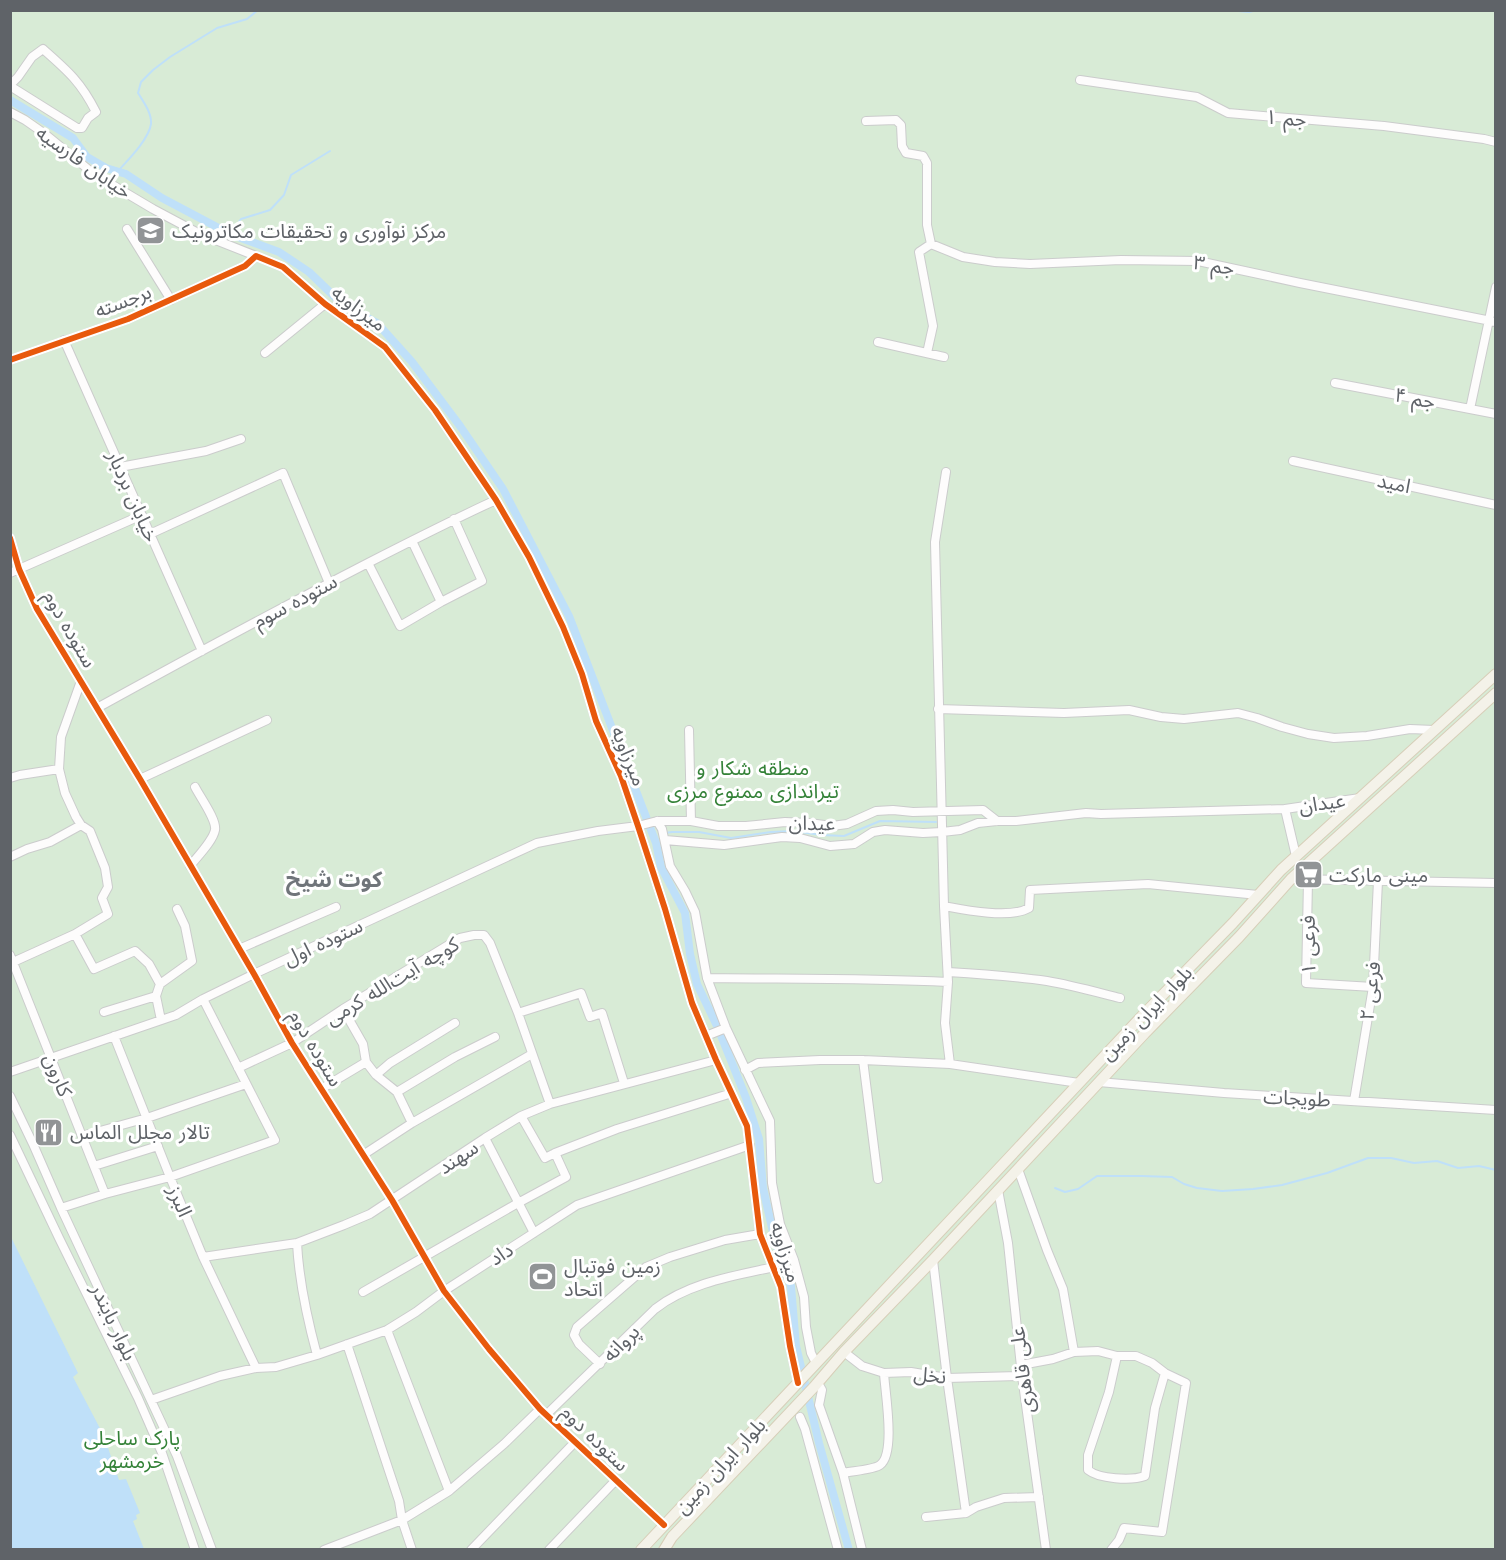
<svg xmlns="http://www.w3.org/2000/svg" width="1506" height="1560" viewBox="0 0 1506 1560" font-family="'Work Sans','Noto Sans Arabic',sans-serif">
<rect width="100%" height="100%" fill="#efeeea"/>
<path fill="#d8ebd6" d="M11,11H1495V1549L11,1550Z"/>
<path fill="#bfe0f9" d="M10,1235L78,1373L73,1377L104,1436L119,1480L126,1479L140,1513L136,1515L137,1519L133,1521L144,1549H11Z"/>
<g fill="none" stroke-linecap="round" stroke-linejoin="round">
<path stroke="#bfe0f9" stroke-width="2" d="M1227,10L1249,12L1257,10
M118,171C128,160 149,139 151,124C152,113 143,101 138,93L141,82L153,70L170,57L217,28L247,19L258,10
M230,234L241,219L270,210L284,195L291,175L330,151
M665,833L672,832H699L731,838L771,832L794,831L821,835L844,836L880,821L936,822
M1055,1188L1065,1192L1078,1189L1097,1176H1142L1172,1177L1184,1184L1197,1188L1222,1191L1253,1189L1282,1185L1327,1173L1368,1158H1391L1414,1163L1437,1161L1458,1168L1479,1166L1496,1170"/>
<path stroke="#bfe0f9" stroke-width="8" d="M10,100L73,138L87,157L106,168L126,174L162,198L230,234L279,252L309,272L338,300L353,310L377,323L412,362L460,426L503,489L569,616L656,843L661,867L685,913L690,954L697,984L718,1028L746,1098L759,1139L763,1188L775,1241L791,1286L796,1346L819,1443L849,1550"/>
<defs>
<path id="minor" d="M1080,80L1197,97L1228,113L1384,126L1484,139L1496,142
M10,85L18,77L32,57L43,49C67,70 81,82 96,112L88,118L82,128H77L10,86
M10,112L25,120L45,134L94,174L153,209L198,233L256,256
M866,121L896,120L901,125L902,146L906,153L923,156L927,163V225L931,244L919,252L933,326L927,353
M127,229L171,300
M931,244L963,257L995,262L1030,264L1121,260L1198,261L1300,283L1496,322
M64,340L202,651
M878,342L944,357
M265,353L325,304
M10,360L128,319L245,266L256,256L283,267L325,304L385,347L435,410L496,500L529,557L563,627L582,674L596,721L621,776L638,826L665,909L692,1003L716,1060L747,1126L760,1234L781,1287L790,1346L798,1383
M1335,383L1496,414
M1470,409L1496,287
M1293,461L1496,505
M120,467L206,451L241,439
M946,472L935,542L944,906L948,982L945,1023L950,1064
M150,534L283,473L329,583
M10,538L19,569L37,609L140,779L254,974L292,1043L392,1200L444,1291L489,1349L540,1409L664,1525
M412,541L441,602L482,581L454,519
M368,563L400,626L441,602
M10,573L142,515
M81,681L61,737L59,769L65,793L76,817L81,825L90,831L105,868L108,887L102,898L108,914L75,934L94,969L135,951L149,964L160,984L156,996L161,1020
M97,708C186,659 275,611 366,564C409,542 452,520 496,500
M938,709L1064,713L1129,710L1161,717L1184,719L1238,713L1257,718L1282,727L1308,734L1334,738L1367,736L1410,729L1434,730
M689,730L691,821
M10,778L20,775L59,769
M140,779L267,720
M657,821L662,829L670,866L685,891L695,912L707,978L726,1028L770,1121L772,1183L780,1224L794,1260L804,1297L806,1327L811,1353L816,1363
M665,840L724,845L782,837L800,838L830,846L854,844L873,832L885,830L923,833L942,832L960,830L978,823L997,821H1016L1086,813L1101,814L1285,809
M1296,856L1285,809L1360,798
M10,857L27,849L50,842L81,825
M190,866C197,857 213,841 215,830C217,820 200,797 195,787
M1291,879L1496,883
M1308,880L1306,983L1373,987
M944,906C965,910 1010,919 1029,908L1030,890L1148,884L1258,895
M239,949L336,907
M10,955L105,1194
M11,963L75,934
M948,972C981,974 1014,976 1047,981C1071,985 1096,992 1120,998
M707,978C787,979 868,978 948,982
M160,984L192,961L185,926L177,909
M343,1009L363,1044L366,1062L376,1075L397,1092L412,1123
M104,1012L156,996
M518,1013L581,993L590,1017L602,1013L624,1083
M114,1036L170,1177L203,1257L256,1368L276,1367L317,1355L387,1330L416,1312L444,1291L577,1205L750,1145
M706,1036L726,1028
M863,1060L878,1179
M238,1068L292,1043L343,1009L460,938L474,935H484L490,943L518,1013L550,1104
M745,1070L758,1063L820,1060H863L950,1064L1079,1083
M10,1072L176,1015L203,999L254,974L537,843L598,831L638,826L657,821H691L718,826H746L785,822L809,823L832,826L847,824L876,811L893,810L913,812L983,810L997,821
M376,1075L390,1063L455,1023
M1099,1082L1224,1093L1496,1110
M321,1089L366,1062
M397,1092L455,1057L495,1037
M10,1096L33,1144L61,1208L177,1456L212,1550
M1354,1101L1373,987L1378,881
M521,1116L545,1158L555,1153
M10,1135L59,1238L138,1398L162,1453L195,1550
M82,1136L147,1118L246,1084
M485,1138L534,1233
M363,1155L412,1123L532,1054
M94,1166L158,1146
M1018,1169L1047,1250L1063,1289L1074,1352
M998,1190L1008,1243L1022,1376L1046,1550
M61,1208L105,1194L170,1177L275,1140L203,999
M297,1243C299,1282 307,1318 317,1355
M203,1257L297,1243L344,1225L370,1214L485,1138L521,1116L550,1104L716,1060
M363,1292L518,1203L566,1177L555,1153L617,1129L732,1093
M387,1330L449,1491
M347,1344L399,1501L402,1520L412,1550
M844,1352L862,1366L884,1373L911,1372L947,1378L1022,1376
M1117,1356L1109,1392L1088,1455V1470C1099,1479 1131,1481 1145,1476L1155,1408L1165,1373
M600,1364L579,1344L574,1335L577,1327L646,1267L670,1257L725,1240L760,1234
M1021,1365L1053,1359L1074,1352L1098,1351L1117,1356H1136L1152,1363L1165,1373L1186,1383L1162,1532L1124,1528L1119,1540L1111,1550
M818,1383L822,1390L819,1405L843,1473L862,1550
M151,1400L220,1376L256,1368
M546,1415L655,1309C688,1283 733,1276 774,1267
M800,1417L805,1429L838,1550
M843,1473C851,1471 873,1470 880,1465C896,1454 885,1392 884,1373
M966,1513L976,1507L1004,1498L1039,1497
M926,1517L966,1513L947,1378L933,1260
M324,1550L402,1520L449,1491L504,1444L540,1409
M471,1550L575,1442
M549,1550L615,1481"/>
<path id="major" d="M641,1550L1142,1016L1233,923L1281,870L1496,674
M664,1550L672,1537L814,1387L844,1352L933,1260L1145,1033L1239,937L1291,879L1496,693"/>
</defs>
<use href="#minor" stroke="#cbcccc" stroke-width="10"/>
<use href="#major" stroke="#d7ceb8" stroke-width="12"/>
<use href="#minor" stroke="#fdfcfc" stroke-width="8"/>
<use href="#major" stroke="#f4f2e9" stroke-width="10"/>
<defs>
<path id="cycleway" d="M10,360L128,319L245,266L256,256L283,267L325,304L385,347L435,410L496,500L529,557L563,627L582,674L596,721L621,776L638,826L665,909L692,1003L716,1060L747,1126L760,1234L781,1287L790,1346L798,1383
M10,538L19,569L37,609L140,779L254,974L292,1043L392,1200L444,1291L489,1349L540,1409L664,1525"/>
</defs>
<use href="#cycleway" stroke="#fff" stroke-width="10"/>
<use href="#cycleway" stroke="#e8590c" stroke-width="6"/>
</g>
<defs>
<symbol id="university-square" viewBox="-11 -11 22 22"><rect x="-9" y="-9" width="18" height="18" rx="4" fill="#919496" stroke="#fff"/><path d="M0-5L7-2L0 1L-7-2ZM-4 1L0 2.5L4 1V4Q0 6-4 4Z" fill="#fff"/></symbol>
<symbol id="supermarket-square" viewBox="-11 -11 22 22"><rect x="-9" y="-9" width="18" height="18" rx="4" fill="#919496" stroke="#fff"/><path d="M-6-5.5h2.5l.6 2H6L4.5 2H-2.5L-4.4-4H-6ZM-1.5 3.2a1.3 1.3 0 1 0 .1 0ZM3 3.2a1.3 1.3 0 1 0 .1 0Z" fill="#fff"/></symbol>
<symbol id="restaurant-square" viewBox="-11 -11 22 22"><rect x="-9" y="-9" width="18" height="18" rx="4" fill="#919496" stroke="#fff"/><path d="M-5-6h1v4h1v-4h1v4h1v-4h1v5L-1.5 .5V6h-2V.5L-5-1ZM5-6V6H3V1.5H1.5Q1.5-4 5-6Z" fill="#fff"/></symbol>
<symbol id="stadium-square" viewBox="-11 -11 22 22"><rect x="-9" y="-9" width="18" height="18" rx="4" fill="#919496" stroke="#fff"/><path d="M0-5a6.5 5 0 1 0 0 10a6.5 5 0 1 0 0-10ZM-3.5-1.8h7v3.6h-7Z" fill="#fff"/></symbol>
</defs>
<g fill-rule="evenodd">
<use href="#university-square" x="134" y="214" width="33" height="33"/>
<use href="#supermarket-square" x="1292" y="858" width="33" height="33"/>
<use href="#restaurant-square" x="32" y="1116" width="33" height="33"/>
<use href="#stadium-square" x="526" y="1260" width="33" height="33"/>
</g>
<g text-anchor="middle" stroke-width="6" stroke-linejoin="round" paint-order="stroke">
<g font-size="20" fill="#5f6368" stroke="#fff">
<text transform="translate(1286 118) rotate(4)" y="7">جم ۱</text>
<text transform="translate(84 162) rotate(35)" y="7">خیابان فارسیه</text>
<text transform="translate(1214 265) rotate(9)" y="7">جم ۳</text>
<text transform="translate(123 301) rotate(-21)" y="7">برجسته</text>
<text transform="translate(359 308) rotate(37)" y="7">میرزاویه</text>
<text transform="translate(1415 398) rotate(11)" y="7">جم ۴</text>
<text transform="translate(1394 483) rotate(12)" y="7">امید</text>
<text transform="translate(133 496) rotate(66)" y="7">خیابان بردبار</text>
<text transform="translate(295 601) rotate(-28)" y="7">ستوده سوم</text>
<text transform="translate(70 629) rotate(60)" y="7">ستوده دوم</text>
<text transform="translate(629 756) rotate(68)" y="7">میرزاویه</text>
<text transform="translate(1322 803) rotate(-8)" y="7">عیدان</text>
<text transform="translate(812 823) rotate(1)" y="7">عیدان</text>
<text transform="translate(323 942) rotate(-25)" y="7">ستوده اول</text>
<text transform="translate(1308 945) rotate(-91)" y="7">فرعی ۱</text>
<text transform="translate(392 981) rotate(-31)" y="7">کوچه آیت‌الله کرمی</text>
<text transform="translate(1370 991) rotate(-83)" y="7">فرعی ۲</text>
<text transform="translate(1146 1013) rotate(-46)" y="7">بلوار ایران زمین</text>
<text transform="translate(316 1048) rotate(59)" y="7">ستوده دوم</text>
<text transform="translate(58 1075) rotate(68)" y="7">کارون</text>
<text transform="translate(1297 1098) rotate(3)" y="7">طویجات</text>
<text transform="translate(458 1157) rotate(-34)" y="7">سهند</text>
<text transform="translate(180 1201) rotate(67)" y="7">البرز</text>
<text transform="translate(786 1252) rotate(73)" y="7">میرزاویه</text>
<text transform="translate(501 1254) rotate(-33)" y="7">داد</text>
<text transform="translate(114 1322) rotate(65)" y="7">بلوار بایندر</text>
<text transform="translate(621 1343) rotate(-45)" y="7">پروانه</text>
<text transform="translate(1022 1370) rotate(-97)" y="7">علی قاهری</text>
<text transform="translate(930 1375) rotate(6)" y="7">نخل</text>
<text transform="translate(595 1438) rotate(44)" y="7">ستوده دوم</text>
<text transform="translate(720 1466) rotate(-47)" y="7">بلوار ایران زمین</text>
</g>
<g font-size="20" fill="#5f6368" stroke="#fff" text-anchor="start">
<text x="172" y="238">مرکز نوآوری و تحقیقات مکاترونیک</text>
<text x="1329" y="882">مینی مارکت</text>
<text x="70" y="1139">تالار مجلل الماس</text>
<text x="564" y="1273">زمین فوتبال<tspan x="564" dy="23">اتحاد</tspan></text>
</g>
<g font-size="20" fill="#348238" stroke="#fff">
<text x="753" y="775">منطقه شکار و<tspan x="753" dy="23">تیراندازی ممنوع مرزی</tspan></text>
<text x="132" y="1445">پارک ساحلی<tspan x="132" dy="23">خرمشهر</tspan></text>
</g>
<g font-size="22" font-weight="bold" fill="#70757a" stroke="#fff">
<text x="334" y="887">کوت شیخ</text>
</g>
</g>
<rect width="1506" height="1560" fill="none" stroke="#5f6368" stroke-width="24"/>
</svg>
